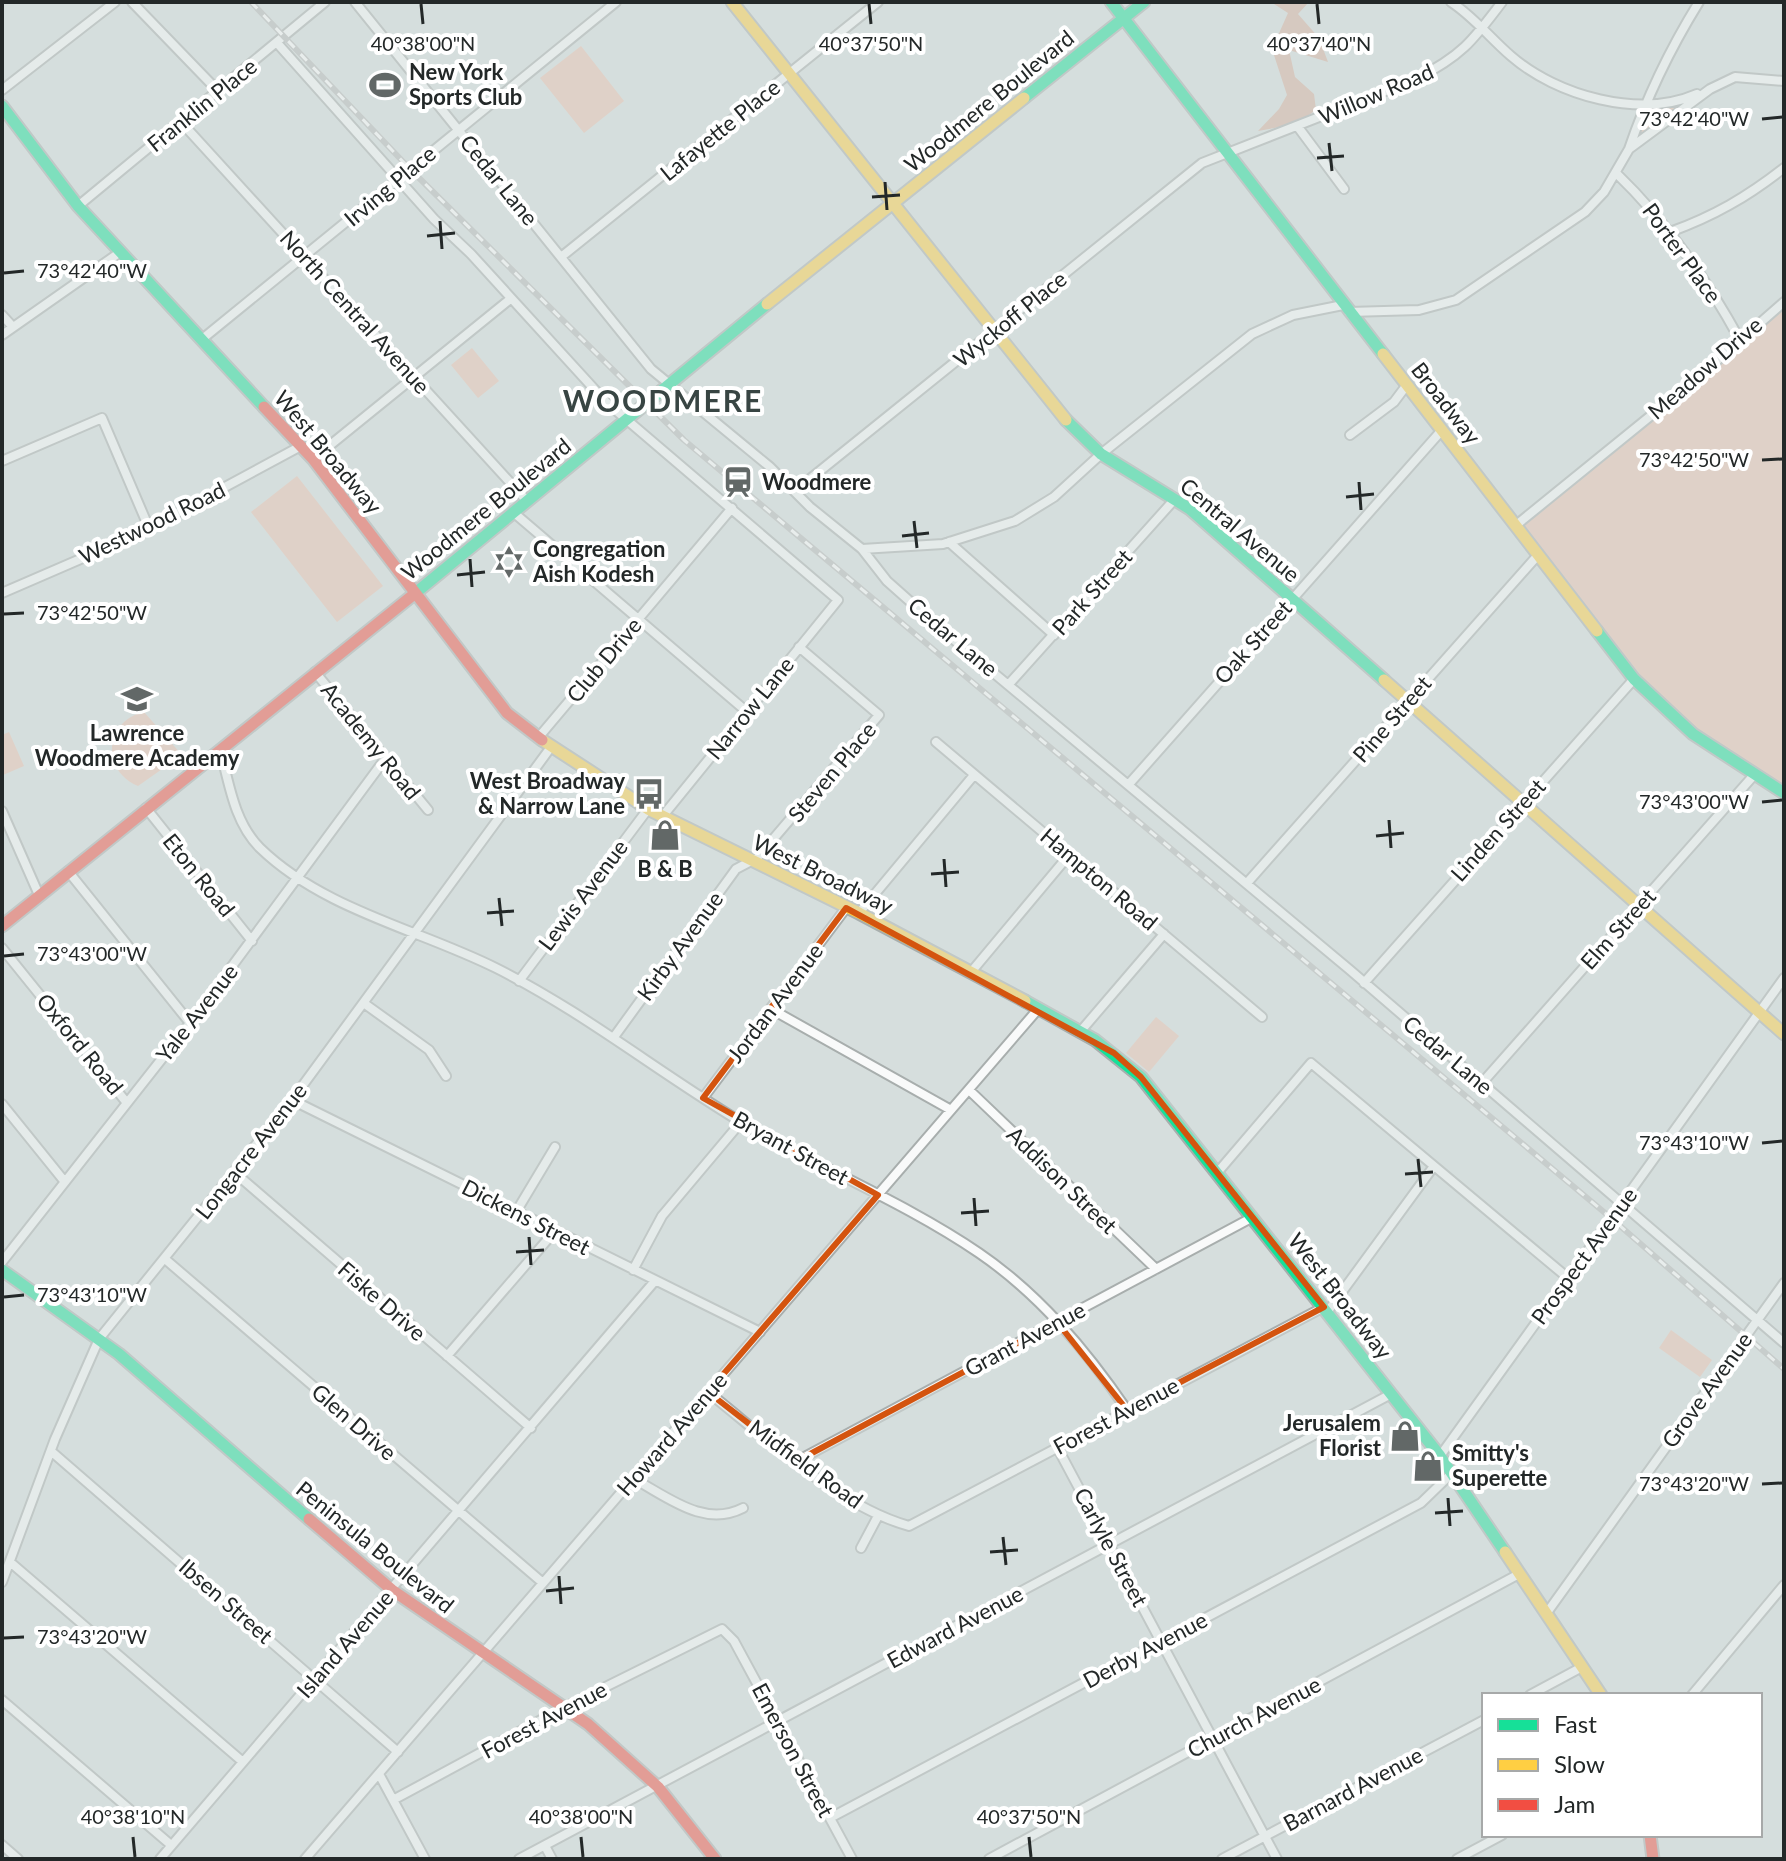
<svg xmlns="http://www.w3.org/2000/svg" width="1786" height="1861" viewBox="0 0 1786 1861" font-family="Lato,sans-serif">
<rect width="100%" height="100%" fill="#d6dedd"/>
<path fill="#ecc1af" d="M581,46L624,101L584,133L540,78Z
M1691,100L1632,144L1646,106Z
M1784,307V790L1692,729L1659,699L1523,525Z
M472,348L499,381L478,398L451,365Z
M297,476L383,586L337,622L251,512Z
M144,712L182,755L138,786C101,771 104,721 144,712Z
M9,732L24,766L3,775L2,735Z
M1156,1017L1179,1036L1149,1072L1126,1053Z
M1671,1330L1712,1360L1700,1377L1659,1348Z"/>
<path fill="#d8af9d" d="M1309,2L1298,14L1319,38L1328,62L1289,50L1295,77L1314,94L1316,110L1296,124L1258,131L1279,109L1287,95L1272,49L1288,13L1274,4Z"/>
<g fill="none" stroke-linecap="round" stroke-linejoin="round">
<defs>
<path id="street" d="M132,2L218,91
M355,2L651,369L770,467L810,507L862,549L887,581L941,629L1350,970L1784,1343
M1451,2C1474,17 1490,38 1511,56C1557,96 1640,119 1697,94
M278,44L434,219L471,254L606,402L838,600L662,817
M2,90L115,2
M182,123L527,501
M1298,127L1344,189
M1629,149C1647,96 1670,49 1699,2
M1616,173C1667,222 1706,278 1740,340
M78,206L325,2
M1670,232C1714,216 1747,197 1784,168
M561,257L878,2
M1349,312L1419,310L1456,300L1585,212L1604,192L1629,149L1710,89L1735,77L1784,81
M2,315L13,327
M2,335L119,253
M201,340L616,2
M1350,435L1394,402L1406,386
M313,459L509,300
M2,461L102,418L149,528
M795,491L1202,163L1416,79C1461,56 1472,42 1502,2
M513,512L746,711
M1515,526L1696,379L1784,302
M949,542L1054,635
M862,549L943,544L1015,521L1054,497L1101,454L1252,334L1293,315L1343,305
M2,593L136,535L299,447
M315,672L428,810
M1009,684L1174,500
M538,738L732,508
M936,742L1262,1017
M220,749C229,783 234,822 260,848C324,910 418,929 496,968C582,1011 658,1072 741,1122C819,1168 904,1202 979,1253C1039,1294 1086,1350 1127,1410
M1129,784L1442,430
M146,808L252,941
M2,811L39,895
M68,871L190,1023
M1247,883L1538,555
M859,913L974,775
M2,948L127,1103
M972,971L1069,855
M519,981L648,809
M1364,983L1634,679
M365,1004L429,1050L446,1076
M771,1009L951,1110
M1080,1032L1164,934
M614,1037L736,869L757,858L879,715L799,647
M1482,1083L1754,775
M969,1090L1156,1269
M703,1098L846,908
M292,1100L760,1332
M2,1104L65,1182
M234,1172L531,1428
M1217,1173L1311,1063L1568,1278
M516,1212L555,1147
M165,1259L543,1583
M2,1262L190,1023L385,759
M633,1270L662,1216L741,1122
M1328,1311L1434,1166
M447,1356L554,1232
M708,1392C766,1438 838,1506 909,1526L1324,1307
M1057,1447L1277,1859
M52,1452L398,1752
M1440,1456L1784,978
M797,1461L1253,1217
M634,1479C668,1497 704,1528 743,1508
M861,1548L878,1516
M10,1562L243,1762
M2,1582L55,1439L99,1339L292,1100L551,747
M1546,1614L1784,1283
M1530,1695L1582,1667
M1692,1695L1784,1585
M2,1700L171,1845
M379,1774L425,1859
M393,1800L565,1707L722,1629L734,1641L852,1859
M830,1818L1421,1503L1452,1473
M2,1845L18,1859
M545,1846L552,1859
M160,1859L654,1282
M305,1859L1039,1008
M519,1859L1391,1394
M989,1859L1519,1574
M1222,1859L1484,1720
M1457,1859L1502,1835"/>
<path id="fast" d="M1111,2L1383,354
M1024,98L1144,2
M2,106L78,206L264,407
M1066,420L1101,454L1190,509L1384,680
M413,595L767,304
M1597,631L1634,679L1693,734L1784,793
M1025,1001L1095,1040L1141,1077L1440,1456L1505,1552
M2,1270L119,1354L309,1519"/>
<path id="slow" d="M732,2L1066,420
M767,304L1024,98
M1383,354L1597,631
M1384,680L1784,1034
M542,740L648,809L859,913L1025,1001
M1505,1552L1601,1695"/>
<path id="jam" d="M264,407L313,459L507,713L542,740
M2,926L413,595
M309,1519L392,1590L588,1724L658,1787L715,1859
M1650,1835L1653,1859"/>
</defs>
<use href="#street" stroke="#a8aead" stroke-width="12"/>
<use href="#fast" stroke="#a8aead" stroke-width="15"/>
<use href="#slow" stroke="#a8aead" stroke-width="15"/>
<use href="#jam" stroke="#a8aead" stroke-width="15"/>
<use href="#street" stroke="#f9fafa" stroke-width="8"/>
<use href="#fast" stroke="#16e098" stroke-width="11"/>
<use href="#slow" stroke="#ffcf43" stroke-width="11"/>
<use href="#jam" stroke="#f24e42" stroke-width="11"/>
<defs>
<path id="rail" d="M251,2L410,169L684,440L1611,1218L1784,1369"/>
</defs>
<use href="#rail" stroke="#b7b8b8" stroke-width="6"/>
<use href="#rail" stroke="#fff" stroke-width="3" stroke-dasharray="9" stroke-linecap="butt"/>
</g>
<path d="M0 0H1786V1861H0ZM846,908L1114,1053L1141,1077L1324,1307L1127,1410L1057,1322L797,1461L708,1392L878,1195L703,1098Z" fill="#d6dedd" fill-opacity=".55" fill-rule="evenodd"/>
<path fill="none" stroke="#d4540f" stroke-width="6" stroke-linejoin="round" d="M846,908L1114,1053L1141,1077L1324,1307L1127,1410L1057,1322L797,1461L708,1392L878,1195L703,1098Z"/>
<path fill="none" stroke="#232828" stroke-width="3" d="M421,4L423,24M869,4L871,24M1317,4L1319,24M1762,119L1782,117M1329,143L1332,171M1317,158L1344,156M885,182L887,210M872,197L900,195M440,221L442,249M427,236L455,233M4,273L24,271M1762,460L1782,459M1359,482L1361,510M1346,497L1374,494M914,521L917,548M902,536L929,533M470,559L472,587M457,575L485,572M4,614L24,613M1762,802L1782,800M1389,820L1391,848M1376,836L1404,833M944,859L946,887M931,874L959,872M499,898L502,926M487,913L514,911M4,956L24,954M1762,1143L1782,1141M1418,1159L1421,1187M1405,1174L1433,1172M974,1198L976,1226M961,1213L989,1211M529,1237L531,1265M516,1252L544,1250M4,1297L24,1295M1762,1484L1782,1483M1448,1498L1450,1526M1435,1513L1463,1511M1003,1537L1006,1565M990,1552L1018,1550M559,1576L561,1604M546,1591L574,1588M4,1638L24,1637M133,1837L135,1857M581,1837L583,1857M1029,1837L1031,1857"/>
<defs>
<symbol id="stadium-bare" viewBox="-9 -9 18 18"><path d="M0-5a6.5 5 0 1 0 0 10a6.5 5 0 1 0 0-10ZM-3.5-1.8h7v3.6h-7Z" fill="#626867" stroke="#fff" stroke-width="2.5" paint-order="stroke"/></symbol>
<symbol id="station-bare" viewBox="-9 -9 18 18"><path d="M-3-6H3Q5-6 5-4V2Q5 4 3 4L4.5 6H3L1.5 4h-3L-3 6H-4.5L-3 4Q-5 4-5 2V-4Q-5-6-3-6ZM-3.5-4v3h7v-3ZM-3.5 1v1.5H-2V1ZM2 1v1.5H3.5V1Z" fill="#626867" stroke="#fff" stroke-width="2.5" paint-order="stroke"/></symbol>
<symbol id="synagogue-bare" viewBox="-9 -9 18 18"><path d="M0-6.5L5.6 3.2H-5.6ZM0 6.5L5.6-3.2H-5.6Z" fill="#626867" stroke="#fff" stroke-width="2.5" paint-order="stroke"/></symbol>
<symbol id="school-bare" viewBox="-9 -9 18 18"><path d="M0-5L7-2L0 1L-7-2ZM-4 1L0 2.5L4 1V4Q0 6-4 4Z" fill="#626867" stroke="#fff" stroke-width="2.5" paint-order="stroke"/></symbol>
<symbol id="bus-bare" viewBox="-9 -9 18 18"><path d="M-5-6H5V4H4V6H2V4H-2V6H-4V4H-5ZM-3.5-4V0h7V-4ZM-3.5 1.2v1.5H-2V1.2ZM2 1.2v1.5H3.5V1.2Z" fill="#626867" stroke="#fff" stroke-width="2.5" paint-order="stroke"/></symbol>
<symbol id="shop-bare" viewBox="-9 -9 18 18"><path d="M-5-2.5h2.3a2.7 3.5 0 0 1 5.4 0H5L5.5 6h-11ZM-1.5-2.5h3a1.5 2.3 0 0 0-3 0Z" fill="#626867" stroke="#fff" stroke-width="2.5" paint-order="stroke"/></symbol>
</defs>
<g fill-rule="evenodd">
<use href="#stadium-bare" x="363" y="63" width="44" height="44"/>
<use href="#station-bare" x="716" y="460" width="44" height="44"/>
<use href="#synagogue-bare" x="487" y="540" width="44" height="44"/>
<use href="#school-bare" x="115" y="677" width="44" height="44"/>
<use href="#bus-bare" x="627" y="772" width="44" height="44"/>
<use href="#shop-bare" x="643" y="813" width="44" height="44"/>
<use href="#shop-bare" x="1383" y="1414" width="44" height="44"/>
<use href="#shop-bare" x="1406" y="1444" width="44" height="44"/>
</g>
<g text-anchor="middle" stroke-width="8" stroke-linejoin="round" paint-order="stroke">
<g font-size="22" font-weight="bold" fill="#232828" stroke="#fff" text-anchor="start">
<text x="409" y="80">New York<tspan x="409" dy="25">Sports Club</tspan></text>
<text x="762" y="490">Woodmere</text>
<text x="533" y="557">Congregation<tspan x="533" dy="25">Aish Kodesh</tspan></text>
<text x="137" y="741" text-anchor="middle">Lawrence<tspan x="137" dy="25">Woodmere Academy</tspan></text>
<text x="625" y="789" text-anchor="end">West Broadway<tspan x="625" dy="25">&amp; Narrow Lane</tspan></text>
<text x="665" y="877" text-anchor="middle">B &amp; B</text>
<text x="1381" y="1431" text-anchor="end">Jerusalem<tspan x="1381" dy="25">Florist</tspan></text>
<text x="1452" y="1461">Smitty's<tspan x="1452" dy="25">Superette</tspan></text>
</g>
<g font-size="22" fill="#232828" stroke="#fff">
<text transform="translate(1376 94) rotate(-23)" y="8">Willow Road</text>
<text transform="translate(989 101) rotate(-39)" y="8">Woodmere Boulevard</text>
<text transform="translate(202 105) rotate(-39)" y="8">Franklin Place</text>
<text transform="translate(720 130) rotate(-39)" y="8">Lafayette Place</text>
<text transform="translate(499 180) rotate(51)" y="8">Cedar Lane</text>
<text transform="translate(390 186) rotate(-40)" y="8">Irving Place</text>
<text transform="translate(1682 253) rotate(54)" y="8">Porter Place</text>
<text transform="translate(355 312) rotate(48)" y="8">North Central Avenue</text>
<text transform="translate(1010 319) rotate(-39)" y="8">Wyckoff Place</text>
<text transform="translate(1705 368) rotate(-41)" y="8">Meadow Drive</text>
<text transform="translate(1446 403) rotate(52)" y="8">Broadway</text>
<text transform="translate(328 452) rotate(50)" y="8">West Broadway</text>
<text transform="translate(486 509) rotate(-39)" y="8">Woodmere Boulevard</text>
<text transform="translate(152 523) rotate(-26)" y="8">Westwood Road</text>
<text transform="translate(1240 530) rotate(40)" y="8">Central Avenue</text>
<text transform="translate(1092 592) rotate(-48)" y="8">Park Street</text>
<text transform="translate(953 637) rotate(40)" y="8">Cedar Lane</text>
<text transform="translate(1253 642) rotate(-48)" y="8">Oak Street</text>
<text transform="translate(604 660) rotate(-50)" y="8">Club Drive</text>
<text transform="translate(750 708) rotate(-51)" y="8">Narrow Lane</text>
<text transform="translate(1392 719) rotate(-49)" y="8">Pine Street</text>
<text transform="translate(371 741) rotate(51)" y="8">Academy Road</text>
<text transform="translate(832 772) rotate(-50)" y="8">Steven Place</text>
<text transform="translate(1498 830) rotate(-48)" y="8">Linden Street</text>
<text transform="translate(823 874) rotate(26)" y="8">West Broadway</text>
<text transform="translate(199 875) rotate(51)" y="8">Eton Road</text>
<text transform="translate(1099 879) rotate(40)" y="8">Hampton Road</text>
<text transform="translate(583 895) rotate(-53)" y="8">Lewis Avenue</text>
<text transform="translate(1618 929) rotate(-48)" y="8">Elm Street</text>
<text transform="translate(680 946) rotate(-54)" y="8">Kirby Avenue</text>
<text transform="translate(775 1003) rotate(-53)" y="8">Jordan Avenue</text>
<text transform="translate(197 1013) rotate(-52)" y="8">Yale Avenue</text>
<text transform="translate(80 1044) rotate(51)" y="8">Oxford Road</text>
<text transform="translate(1448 1055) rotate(40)" y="8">Cedar Lane</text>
<text transform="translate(791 1148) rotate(29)" y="8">Bryant Street</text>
<text transform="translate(251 1151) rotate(-52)" y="8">Longacre Avenue</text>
<text transform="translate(1062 1180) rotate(44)" y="8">Addison Street</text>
<text transform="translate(526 1217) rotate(27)" y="8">Dickens Street</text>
<text transform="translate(1584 1256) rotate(-54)" y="8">Prospect Avenue</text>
<text transform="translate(1340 1296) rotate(52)" y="8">West Broadway</text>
<text transform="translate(382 1301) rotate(41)" y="8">Fiske Drive</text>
<text transform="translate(1025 1339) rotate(-28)" y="8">Grant Avenue</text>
<text transform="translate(1707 1390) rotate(-54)" y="8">Grove Avenue</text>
<text transform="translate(1116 1416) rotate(-28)" y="8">Forest Avenue</text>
<text transform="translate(354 1422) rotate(41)" y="8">Glen Drive</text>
<text transform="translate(672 1434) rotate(-49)" y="8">Howard Avenue</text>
<text transform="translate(806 1464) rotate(36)" y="8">Midfield Road</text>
<text transform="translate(375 1547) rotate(39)" y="8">Peninsula Boulevard</text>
<text transform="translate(1111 1547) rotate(62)" y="8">Carlyle Street</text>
<text transform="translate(226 1601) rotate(41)" y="8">Ibsen Street</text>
<text transform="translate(955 1627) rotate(-28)" y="8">Edward Avenue</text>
<text transform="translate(345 1644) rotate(-49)" y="8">Island Avenue</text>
<text transform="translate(1145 1650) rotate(-28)" y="8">Derby Avenue</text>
<text transform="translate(1254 1717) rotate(-28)" y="8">Church Avenue</text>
<text transform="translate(544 1720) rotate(-28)" y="8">Forest Avenue</text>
<text transform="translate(793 1750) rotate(62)" y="8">Emerson Street</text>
<text transform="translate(1353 1789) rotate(-28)" y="8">Barnard Avenue</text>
</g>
<g font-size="30" font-weight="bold" letter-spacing="2" fill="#384543" stroke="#fff">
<text x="663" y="412">WOODMERE</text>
</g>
</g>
<g font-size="20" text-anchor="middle" fill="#232828" stroke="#fff" stroke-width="8" stroke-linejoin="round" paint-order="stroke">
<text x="423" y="51">40°38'00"N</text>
<text x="871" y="51">40°37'50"N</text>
<text x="1319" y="51">40°37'40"N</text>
<text x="1694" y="126">73°42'40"W</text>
<text x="92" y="278">73°42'40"W</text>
<text x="1694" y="467">73°42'50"W</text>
<text x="92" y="620">73°42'50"W</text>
<text x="1694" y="809">73°43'00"W</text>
<text x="92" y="961">73°43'00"W</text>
<text x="1694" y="1150">73°43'10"W</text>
<text x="92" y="1302">73°43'10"W</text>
<text x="1694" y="1491">73°43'20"W</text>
<text x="92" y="1644">73°43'20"W</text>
<text x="133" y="1824">40°38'10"N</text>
<text x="581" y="1824">40°38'00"N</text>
<text x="1029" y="1824">40°37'50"N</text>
</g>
<rect width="1786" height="1861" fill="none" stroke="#232828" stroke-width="8"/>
<rect x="1482" y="1693" width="280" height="144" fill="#ffffff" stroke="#a7a9a9" stroke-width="2"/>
<rect x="1498" y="1719" width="40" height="12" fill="#16e098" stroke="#a7a9a9" stroke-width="2"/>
<text x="1554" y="1733" font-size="24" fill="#232828">Fast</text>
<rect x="1498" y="1759" width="40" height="12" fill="#ffcf43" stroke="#a7a9a9" stroke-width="2"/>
<text x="1554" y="1773" font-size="24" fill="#232828">Slow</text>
<rect x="1498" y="1799" width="40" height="12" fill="#f24e42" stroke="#a7a9a9" stroke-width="2"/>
<text x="1554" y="1813" font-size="24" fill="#232828">Jam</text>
</svg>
